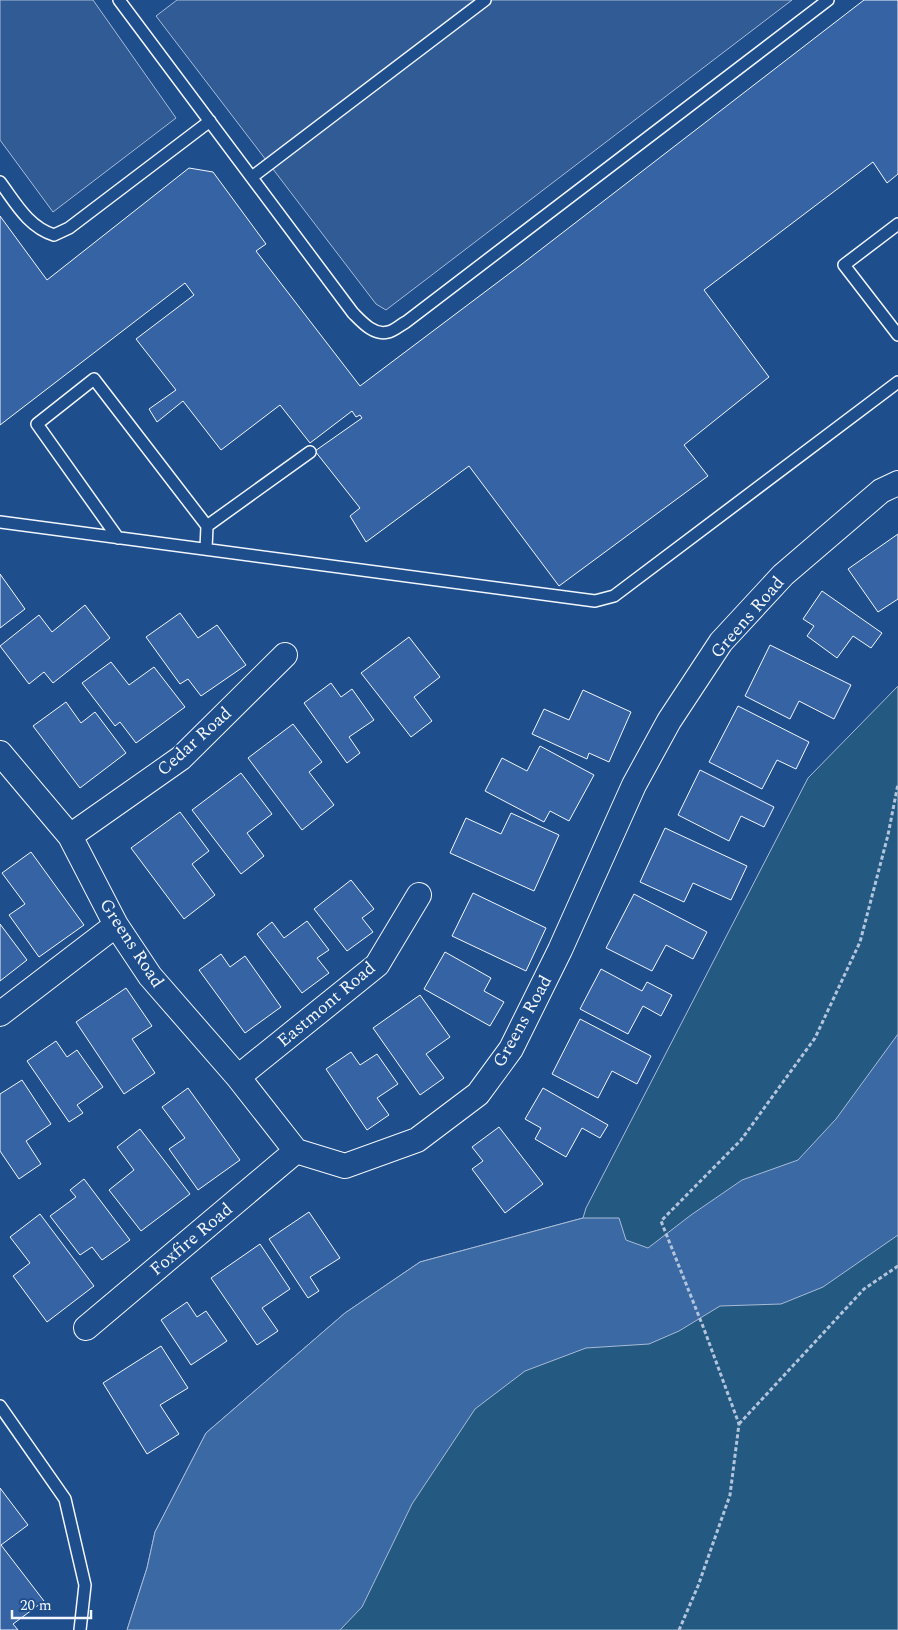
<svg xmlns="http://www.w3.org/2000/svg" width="898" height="1630" viewBox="0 0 898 1630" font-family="Spectral,serif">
<rect width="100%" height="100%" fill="#1f4e8c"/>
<path fill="#245a82" stroke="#a8bbd7" d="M898,686V1630H127L147,1568L155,1532L206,1433L345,1313L420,1262L583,1218L586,1208L808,778Z"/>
<path fill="#305b95" stroke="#a8bbd7" d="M0,0H93L176,118L53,212L0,140Z
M177,0H792L386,310L376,304L156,16Z"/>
<path fill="#3b69a3" stroke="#a8bbd7" d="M898,1034V1235L823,1287L781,1304L720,1306L679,1331L649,1344L586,1348L525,1371L475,1409L412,1504L362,1607L340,1630H127L147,1568L155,1532L206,1433L345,1313L420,1262L583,1218H619L626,1240L648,1248L691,1215L742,1180L798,1160L836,1119Z"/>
<path fill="#3563a3" stroke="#f2f6ff" d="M864,0H898V174L887,183L873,162L704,290L769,377L684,445L708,476L559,586L469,466L366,542L350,516L360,508L315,451L362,418L360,415L356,417L352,411L310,443L280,405L221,450L183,401L157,422L149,409L176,390L136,339L194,295L185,283L0,425V216L47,280L189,168L213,172L266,244L256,251L360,386L522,264Z
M898,534V599L878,612L848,569Z
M0,574L25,609L0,628Z
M822,591L882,633L871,648L853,636L837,658L807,636L814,626L803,619Z
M85,605L110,638L53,683L44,672L29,684L0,646L39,615L52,632Z
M180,613L198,638L217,625L246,665L201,696L188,679L180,684L146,637Z
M409,637L440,677L414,697L432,721L411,737L361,673Z
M770,645L851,685L834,719L799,701L790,719L745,696Z
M111,662L129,685L154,667L185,707L136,743L120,722L115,726L82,683Z
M331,683L341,697L352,689L374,720L349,737L360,753L347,763L304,703Z
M583,690L631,712L609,762L589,753L587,759L532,734L544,709L569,720Z
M66,702L81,723L95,712L126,753L80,788L33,726Z
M738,706L809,742L796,769L777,760L762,789L709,762Z
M293,724L322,762L309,772L334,805L302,830L248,758Z
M540,746L594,775L569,821L550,811L544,822L485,791L502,758L527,771Z
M700,770L774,807L764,827L741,816L729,841L678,815Z
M241,773L272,814L247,833L264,856L241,874L192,810Z
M180,812L209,851L192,864L215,895L184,919L131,848Z
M511,813L559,835L534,891L450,853L466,818L501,834Z
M665,828L747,866L731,900L693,883L684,902L640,882Z
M31,852L84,925L39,957L9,915L25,904L2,873Z
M351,880L374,909L362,918L373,932L347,951L314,909Z
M473,893L546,928L526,971L452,936Z
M634,894L707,932L693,959L666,945L652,971L606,948Z
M307,921L329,950L317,958L329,973L302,993L257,934L272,922L284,938Z
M0,924L27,960L0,981Z
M445,952L491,978L484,991L504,1002L490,1026L424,989Z
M221,954L230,967L245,956L281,1007L245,1033L199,970Z
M601,969L642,991L647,982L672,995L661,1016L643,1006L628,1034L580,1009Z
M126,988L152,1026L132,1039L155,1073L124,1094L76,1022Z
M420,995L450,1037L426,1054L444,1078L420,1095L373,1028Z
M580,1019L651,1056L637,1084L612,1071L598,1098L552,1074Z
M56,1041L67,1057L77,1050L103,1087L77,1105L83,1113L69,1122L27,1061Z
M351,1052L360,1065L377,1054L398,1084L377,1098L389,1115L367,1130L326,1069Z
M22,1080L51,1124L26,1141L41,1164L19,1179L0,1151V1094Z
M188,1088L240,1160L198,1190L169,1149L185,1138L162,1107Z
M543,1088L608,1125L600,1138L582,1128L566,1157L535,1139L541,1128L525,1119Z
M499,1127L543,1184L505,1213L472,1169L483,1161L472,1147Z
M140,1129L190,1194L141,1231L109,1190L134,1170L117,1147Z
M84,1179L130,1240L102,1260L92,1247L80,1255L50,1216L76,1197L70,1190Z
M309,1212L340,1258L310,1277L319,1291L308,1298L269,1239Z
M40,1214L94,1286L47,1322L13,1276L30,1263L10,1237Z
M260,1244L290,1289L262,1308L278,1331L257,1345L211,1278Z
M187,1302L197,1317L206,1311L227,1341L191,1365L161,1320Z
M161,1346L188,1388L160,1405L179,1434L147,1454L103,1383Z
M0,1488L28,1525L1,1545L44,1601L13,1624L18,1630H0Z"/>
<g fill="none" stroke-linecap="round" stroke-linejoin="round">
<defs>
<path id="lane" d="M119,0L353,313C362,322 374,336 388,332C394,331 400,325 406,322L828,0
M252,177L485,0
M0,182C15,202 28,227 54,235L69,228L210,121
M898,224L844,265L898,335
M0,522L595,601L614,596L898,382
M118,538L37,424L94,379L207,526L310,452
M206,549L207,526
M0,1406L65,1499L85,1585L80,1630"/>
<path id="street" d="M0,753L70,836L116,925L150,976L238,1077L296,1151L345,1166L417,1140L478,1094L511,1049L560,950L634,785L669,721L721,642L783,575L881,491L898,483
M70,836L181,758L285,655
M0,1014L116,925
M238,1077L377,965L419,895
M86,1328L296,1151"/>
</defs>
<use href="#lane" stroke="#f2f6ff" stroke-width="14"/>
<use href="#street" stroke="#f2f6ff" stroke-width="26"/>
<path stroke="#b3c4dc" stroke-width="3" stroke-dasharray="4 2.5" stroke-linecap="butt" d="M739,1424L864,1289L898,1266
M679,1630L698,1586L730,1495L739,1424L704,1329L661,1221L741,1140L815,1038L860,942L888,835L898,784"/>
<use href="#lane" stroke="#1f4e8c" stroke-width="11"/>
<use href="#street" stroke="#1f4e8c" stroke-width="24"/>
</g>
<g text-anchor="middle" stroke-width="4" stroke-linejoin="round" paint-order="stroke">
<g font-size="18" fill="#f2f6ff" stroke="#1f4e8c">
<text transform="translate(747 617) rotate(-49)" y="6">Greens Road</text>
<text transform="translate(194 741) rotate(-42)" y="6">Cedar Road</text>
<text transform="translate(132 943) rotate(57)" y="6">Greens Road</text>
<text transform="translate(326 1004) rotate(-40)" y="6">Eastmont Road</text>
<text transform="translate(522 1021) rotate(-61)" y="6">Greens Road</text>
<text transform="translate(191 1239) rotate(-40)" y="6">Foxfire Road</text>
</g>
</g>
<path d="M12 1610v8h79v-8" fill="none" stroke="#f2f6ff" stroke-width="2.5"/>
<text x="20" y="1610" font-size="15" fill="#f2f6ff" stroke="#1f4e8c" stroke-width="4" paint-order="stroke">20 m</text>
</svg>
